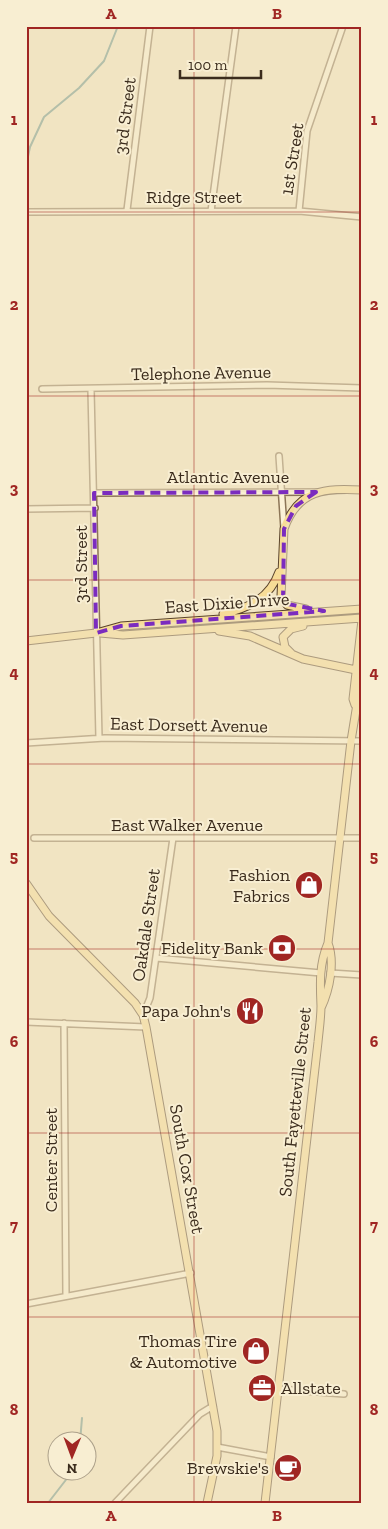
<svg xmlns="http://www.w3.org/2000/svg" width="388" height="1529" viewBox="0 0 388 1529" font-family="'Zilla Slab',serif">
<rect width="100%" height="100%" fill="#f1e4c2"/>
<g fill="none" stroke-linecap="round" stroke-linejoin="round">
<path stroke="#6a928a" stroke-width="2" d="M26,166L30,147L44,117L79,88L104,61L118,26
M80,1442L82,1418
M48,1503L72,1472"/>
<defs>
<path id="minor" d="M127,210L150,26
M211,211L236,26
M299,211L307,131L343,26
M26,212L299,211L362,217
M42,389L267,385L362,388
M91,390L99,738
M279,456L284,529
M94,493L316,492
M26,509L95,508
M26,743L105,738L362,741
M34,838H362
M156,958L321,973
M330,973L362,975
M143,1015L150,998L173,838
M26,1022L146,1027
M64,1023L66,1296
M26,1304L191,1273
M279,1389L344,1394
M217,1447L271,1457
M115,1503L200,1414L213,1406"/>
<path id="major" d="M306,609L287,605L281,596L284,529C298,489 325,488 362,490
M223,614C249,608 270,598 279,572
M219,631L250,636L303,659L356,670
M100,633L123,635L362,618
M26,641L96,633L121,626L362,609
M291,653L285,647L283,637L291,629L303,626
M355,705L353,699L362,620
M26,883L49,916L135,1003L143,1015L146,1027L217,1431V1456L207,1503
M321,1008C330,989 335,962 328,943
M265,1503L318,1042C319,1031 321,1018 321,1006C320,984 319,964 328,943L351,741L362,673"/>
</defs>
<use href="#minor" stroke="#8c7557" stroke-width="8"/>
<use href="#major" stroke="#5a432c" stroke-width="9"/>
<use href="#minor" stroke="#fbf1d6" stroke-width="5"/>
<use href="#major" stroke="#f7dc97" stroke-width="7"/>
</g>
<path d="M0 0H388V1529H0ZM316,492L296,506L284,529L283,603L324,611L121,626L96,633L94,493Z" fill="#f1e4c2" fill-opacity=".55" fill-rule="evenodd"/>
<path fill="none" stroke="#7b2cbf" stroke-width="4" stroke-dasharray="10 6" stroke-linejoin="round" d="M316,492L296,506L284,529L283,603L324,611L121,626L96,633L94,493Z"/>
<path fill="none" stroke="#a02623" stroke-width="1" stroke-opacity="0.55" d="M194,26V1503M26,212H362M26,396H362M26,580H362M26,764H362M26,949H362M26,1133H362M26,1317H362"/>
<defs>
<symbol id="shop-disc" viewBox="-11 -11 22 22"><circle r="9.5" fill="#a02623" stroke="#f8eed2"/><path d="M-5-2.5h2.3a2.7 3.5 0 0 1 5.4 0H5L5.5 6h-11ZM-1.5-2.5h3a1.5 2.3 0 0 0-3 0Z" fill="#fff"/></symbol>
<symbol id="bank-disc" viewBox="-11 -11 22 22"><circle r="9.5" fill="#a02623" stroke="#f8eed2"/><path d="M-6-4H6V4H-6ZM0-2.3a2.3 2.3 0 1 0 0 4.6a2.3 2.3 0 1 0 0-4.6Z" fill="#fff"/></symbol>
<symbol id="restaurant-disc" viewBox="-11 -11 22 22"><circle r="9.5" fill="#a02623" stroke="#f8eed2"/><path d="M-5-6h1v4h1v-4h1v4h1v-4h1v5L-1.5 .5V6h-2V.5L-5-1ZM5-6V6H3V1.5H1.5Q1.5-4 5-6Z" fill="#fff"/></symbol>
<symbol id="office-disc" viewBox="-11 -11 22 22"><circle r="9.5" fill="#a02623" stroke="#f8eed2"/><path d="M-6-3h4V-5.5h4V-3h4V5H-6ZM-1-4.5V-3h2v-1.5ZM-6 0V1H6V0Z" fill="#fff"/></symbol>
<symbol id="cafe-disc" viewBox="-11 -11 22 22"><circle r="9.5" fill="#a02623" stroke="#f8eed2"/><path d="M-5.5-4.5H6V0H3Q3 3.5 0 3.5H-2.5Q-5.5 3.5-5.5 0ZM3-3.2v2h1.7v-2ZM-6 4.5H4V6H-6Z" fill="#fff"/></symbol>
</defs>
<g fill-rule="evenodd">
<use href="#shop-disc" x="293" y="869" width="32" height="32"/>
<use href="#bank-disc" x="266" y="932" width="32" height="32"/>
<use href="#restaurant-disc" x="234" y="995" width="32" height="32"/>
<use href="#shop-disc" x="240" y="1335" width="32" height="32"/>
<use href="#office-disc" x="246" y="1372" width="32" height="32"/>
<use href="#cafe-disc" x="272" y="1452" width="32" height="32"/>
</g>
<g text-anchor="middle" stroke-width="4" stroke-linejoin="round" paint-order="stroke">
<g font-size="18" fill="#3b2c1d" stroke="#f8eed2">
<text transform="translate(125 116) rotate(-83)" y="6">3rd Street</text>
<text transform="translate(292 159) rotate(-81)" y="6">1st Street</text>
<text x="194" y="203">Ridge Street</text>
<text transform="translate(201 373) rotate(-1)" y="6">Telephone Avenue</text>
<text x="228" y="483">Atlantic Avenue</text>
<text transform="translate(81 564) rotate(-90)" y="6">3rd Street</text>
<text transform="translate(227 603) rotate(-4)" y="6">East Dixie Drive</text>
<text transform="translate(189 725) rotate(1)" y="6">East Dorsett Avenue</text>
<text x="187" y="831">East Walker Avenue</text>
<text transform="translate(146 925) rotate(-82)" y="6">Oakdale Street</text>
<text transform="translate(295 1102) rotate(-84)" y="6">South Fayetteville Street</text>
<text transform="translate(51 1160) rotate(-90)" y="6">Center Street</text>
<text transform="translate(187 1169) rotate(80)" y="6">South Cox Street</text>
</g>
<g font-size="18" fill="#3b2c1d" stroke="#f8eed2" text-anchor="end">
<text x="290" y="881">Fashion<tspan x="290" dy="21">Fabrics</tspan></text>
<text x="263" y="954">Fidelity Bank</text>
<text x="231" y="1017">Papa John's</text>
<text x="237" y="1347">Thomas Tire<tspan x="237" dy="21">&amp; Automotive</tspan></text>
<text x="281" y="1394" text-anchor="start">Allstate</text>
<text x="269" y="1474">Brewskie's</text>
</g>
</g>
<rect width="388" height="1529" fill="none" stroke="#f8eed2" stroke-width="55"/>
<g transform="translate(72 1456) rotate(181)"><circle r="24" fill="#f8eed2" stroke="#aca08a"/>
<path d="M0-4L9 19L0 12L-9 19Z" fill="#a02623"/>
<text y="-8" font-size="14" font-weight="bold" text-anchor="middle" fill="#3b2c1d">N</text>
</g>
<path d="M180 70v8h81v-8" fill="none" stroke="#3b2c1d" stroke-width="2.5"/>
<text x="188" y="70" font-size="15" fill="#3b2c1d" stroke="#f8eed2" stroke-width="4" paint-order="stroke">100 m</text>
<rect x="28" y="28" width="332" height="1474" fill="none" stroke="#a02623" stroke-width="2"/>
<g font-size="16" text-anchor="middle" font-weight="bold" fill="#a02623">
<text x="111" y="19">A</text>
<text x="277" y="19">B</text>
<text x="14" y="125">1</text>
<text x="374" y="125">1</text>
<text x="14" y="310">2</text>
<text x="374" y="310">2</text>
<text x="14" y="494">3</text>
<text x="374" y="494">3</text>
<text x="14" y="678">4</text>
<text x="374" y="678">4</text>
<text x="14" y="862">5</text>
<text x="374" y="862">5</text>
<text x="14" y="1047">6</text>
<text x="374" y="1047">6</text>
<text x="14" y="1231">7</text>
<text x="374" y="1231">7</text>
<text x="14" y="1415">8</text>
<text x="374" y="1415">8</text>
<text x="111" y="1521">A</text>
<text x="277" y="1521">B</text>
</g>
</svg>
